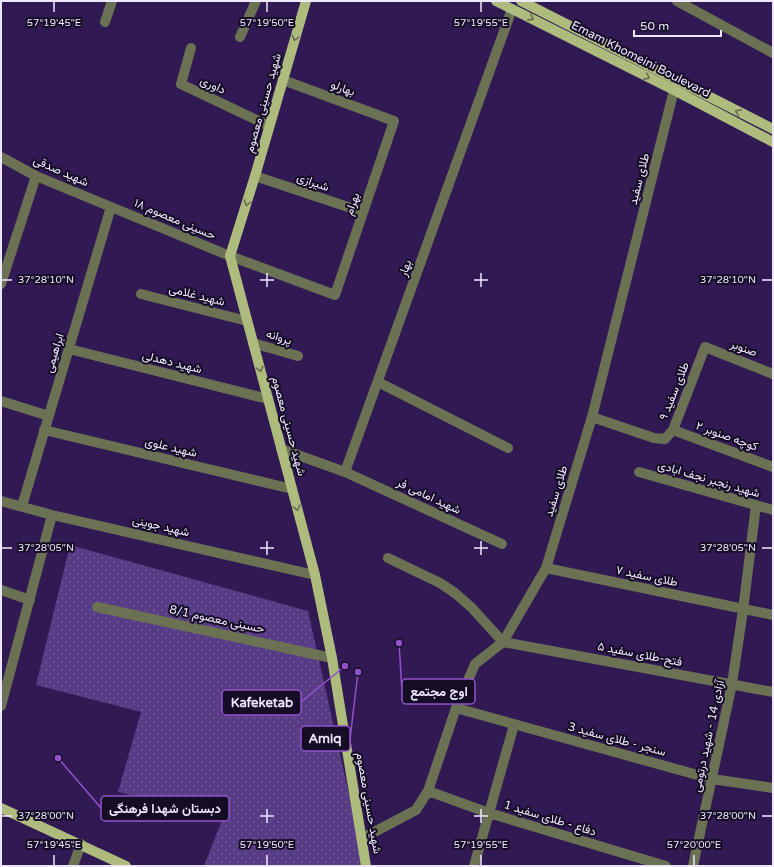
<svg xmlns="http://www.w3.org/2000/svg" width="774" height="867" viewBox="0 0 774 867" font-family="'Varela Round',Vazirmatn,sans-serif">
<defs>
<pattern id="grass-dots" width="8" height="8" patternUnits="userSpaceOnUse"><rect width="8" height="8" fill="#583b85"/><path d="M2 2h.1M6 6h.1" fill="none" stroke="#705797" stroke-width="1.8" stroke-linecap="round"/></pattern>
</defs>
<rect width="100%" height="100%" fill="#311953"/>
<path fill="url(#grass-dots)" d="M70,545L308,611L365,866H204L224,815L118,792L141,712L36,685Z"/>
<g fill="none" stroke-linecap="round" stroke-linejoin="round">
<path stroke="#6b7254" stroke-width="10" d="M677,1L773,53
M105,22L112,1
M240,37L256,1
M191,48L181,84L269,126
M1,157L36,176L230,256L335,295L394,121L283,80
M255,176L363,212
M1,284L36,176
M141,294L247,321
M253,343L298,356
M69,349L268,399
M378,382L508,448
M1,401L49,416
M592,417L654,438L665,439L673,430L705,347L773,374
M44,430L292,489
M673,430L773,467
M281,449L345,472L512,9
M345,472L502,544
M639,472L773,510
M1,501L52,515L315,575
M22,506L111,207
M388,558L440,583L455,593L472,608L503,642L773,692
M546,568L773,615
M1,590L30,600
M97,607L332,658
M1,706L52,515
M456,708L712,779L773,788
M428,791L489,813L666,866
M361,839L416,810L428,791L456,708L475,664L503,642L546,568L592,417L674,90
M73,866L81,844
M474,866L514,725
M693,866L732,684L743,610L756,505"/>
<path stroke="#adbb7d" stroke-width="10" d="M306,1L255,176L230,256L315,575L332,658L366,866
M496,1L674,90L773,142
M521,1L773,129
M1,808L126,866"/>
</g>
<defs><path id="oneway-chevron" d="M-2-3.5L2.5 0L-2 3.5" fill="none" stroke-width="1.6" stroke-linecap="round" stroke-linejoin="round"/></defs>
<g stroke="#696c55">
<use href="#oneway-chevron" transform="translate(531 18) rotate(27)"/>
<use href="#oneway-chevron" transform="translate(295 38) rotate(107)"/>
<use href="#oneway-chevron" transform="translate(647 77) rotate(27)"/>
<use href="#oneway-chevron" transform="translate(738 112) rotate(-154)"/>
<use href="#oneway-chevron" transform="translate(247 203) rotate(108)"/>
<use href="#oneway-chevron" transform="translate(260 369) rotate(75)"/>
<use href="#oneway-chevron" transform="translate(297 508) rotate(75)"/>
</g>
<path fill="none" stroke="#eee8fe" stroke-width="1.5" d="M54,2V12M267,2V12M481,2V12M267,273V287M481,273V287M2,280H12M260,280H274M474,280H488M762,280H772M267,541V555M481,541V555M2,548H12M260,548H274M474,548H488M762,548H772M267,809V823M481,809V823M2,816H12M260,816H274M474,816H488M762,816H772M54,855V865M267,855V865M481,855V865M694,855V865"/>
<g text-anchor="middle" stroke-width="4" stroke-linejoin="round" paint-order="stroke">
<g font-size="12" fill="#eee8fe" stroke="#150c25">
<text transform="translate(641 59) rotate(27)" y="4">Emam Khomeini Boulevard</text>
<text transform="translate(213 85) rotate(25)" y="4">داوری</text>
<text transform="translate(343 88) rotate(20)" y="4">بهارلو</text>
<text transform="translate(263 103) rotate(-74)" y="4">شهید حسینی معصوم</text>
<text transform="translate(61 171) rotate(24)" y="4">شهید صدقی</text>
<text transform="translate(639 179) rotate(-76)" y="4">طلای سفید</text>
<text transform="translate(313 182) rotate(19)" y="4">شیرازی</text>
<text transform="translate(352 204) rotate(-71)" y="4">بهرام</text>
<text transform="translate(175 219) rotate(23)" y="4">حسینی معصوم ۱۸</text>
<text transform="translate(405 268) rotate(-70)" y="4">بهار</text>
<text transform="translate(197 295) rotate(14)" y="4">شهید غلامی</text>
<text transform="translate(279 337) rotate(17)" y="4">پروانه</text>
<text transform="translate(744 348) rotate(21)" y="4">صنوبر</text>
<text transform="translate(54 353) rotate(-73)" y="4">ابراهیمی</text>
<text transform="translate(172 362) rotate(14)" y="4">شهید دهدلی</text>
<text transform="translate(674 391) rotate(-68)" y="4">طلای سفید ۹</text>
<text transform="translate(289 426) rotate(75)" y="4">شهید حسینی معصوم</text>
<text transform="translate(727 436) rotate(20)" y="4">کوچه صنوبر ۲</text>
<text transform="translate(171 447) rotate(13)" y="4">شهید علوی</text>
<text transform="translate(709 479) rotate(16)" y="4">شهید رنجبر نجف ابادی</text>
<text transform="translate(556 491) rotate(-73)" y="4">طلای سفید</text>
<text transform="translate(429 496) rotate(25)" y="4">شهید امامی فر</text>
<text transform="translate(161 526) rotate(13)" y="4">شهید جوینی</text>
<text transform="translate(647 576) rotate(12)" y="4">طلای سفید ۷</text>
<text transform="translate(217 619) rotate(12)" y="4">حسینی معصوم 8/1</text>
<text transform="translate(640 654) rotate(11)" y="4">فتح-طلای سفید ۵</text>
<text transform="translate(708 736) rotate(-78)" y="4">آزادی 14 - شهید درتومی</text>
<text transform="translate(617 739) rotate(15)" y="4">سنجر - طلای سفید 3</text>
<text transform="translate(369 803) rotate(80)" y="4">شهید حسینی معصوم</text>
<text transform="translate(550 818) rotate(17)" y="4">دفاع - طلای سفید 1</text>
</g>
</g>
<g font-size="10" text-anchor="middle" fill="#eee8fe" stroke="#150c25" stroke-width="4" stroke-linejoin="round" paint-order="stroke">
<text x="54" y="26">57°19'45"E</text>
<text x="267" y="26">57°19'50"E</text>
<text x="481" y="26">57°19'55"E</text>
<text x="46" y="283">37°28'10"N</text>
<text x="728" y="283">37°28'10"N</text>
<text x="46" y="551">37°28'05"N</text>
<text x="728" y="551">37°28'05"N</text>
<text x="46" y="819">37°28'00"N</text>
<text x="728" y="819">37°28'00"N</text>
<text x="54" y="848">57°19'45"E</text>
<text x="267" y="848">57°19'50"E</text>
<text x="481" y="848">57°19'55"E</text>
<text x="694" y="848">57°20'00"E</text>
</g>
<path fill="none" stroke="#9252cc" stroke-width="1.5" d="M399 643L402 691M345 666L301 702M358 672L350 739M58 758L101 808"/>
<g fill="#9252cc" stroke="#150c25" stroke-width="1.5">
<circle cx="399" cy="643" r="4"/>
<circle cx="345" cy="666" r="4"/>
<circle cx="358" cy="672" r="4"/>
<circle cx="58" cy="758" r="4"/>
</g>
<g fill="#150c25" stroke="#9252cc" stroke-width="1.5">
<rect x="402" y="679" width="73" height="25" rx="4"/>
<rect x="222" y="690" width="79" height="25" rx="4"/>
<rect x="301" y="726" width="49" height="25" rx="4"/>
<rect x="101" y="796" width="128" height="25" rx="4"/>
</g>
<g font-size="13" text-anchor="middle" font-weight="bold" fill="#eee8fe">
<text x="439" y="696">اوج مجتمع</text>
<text x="262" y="707">Kafeketab</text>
<text x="325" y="743">Amiq</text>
<text x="165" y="813">دبستان شهدا فرهنگی</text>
</g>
<rect width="774" height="867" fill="none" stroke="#eee8fe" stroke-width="4"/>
<path d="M634 30v6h87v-6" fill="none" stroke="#eee8fe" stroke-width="2"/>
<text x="640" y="30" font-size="12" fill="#eee8fe" stroke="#150c25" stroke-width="3" paint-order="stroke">50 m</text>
</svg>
